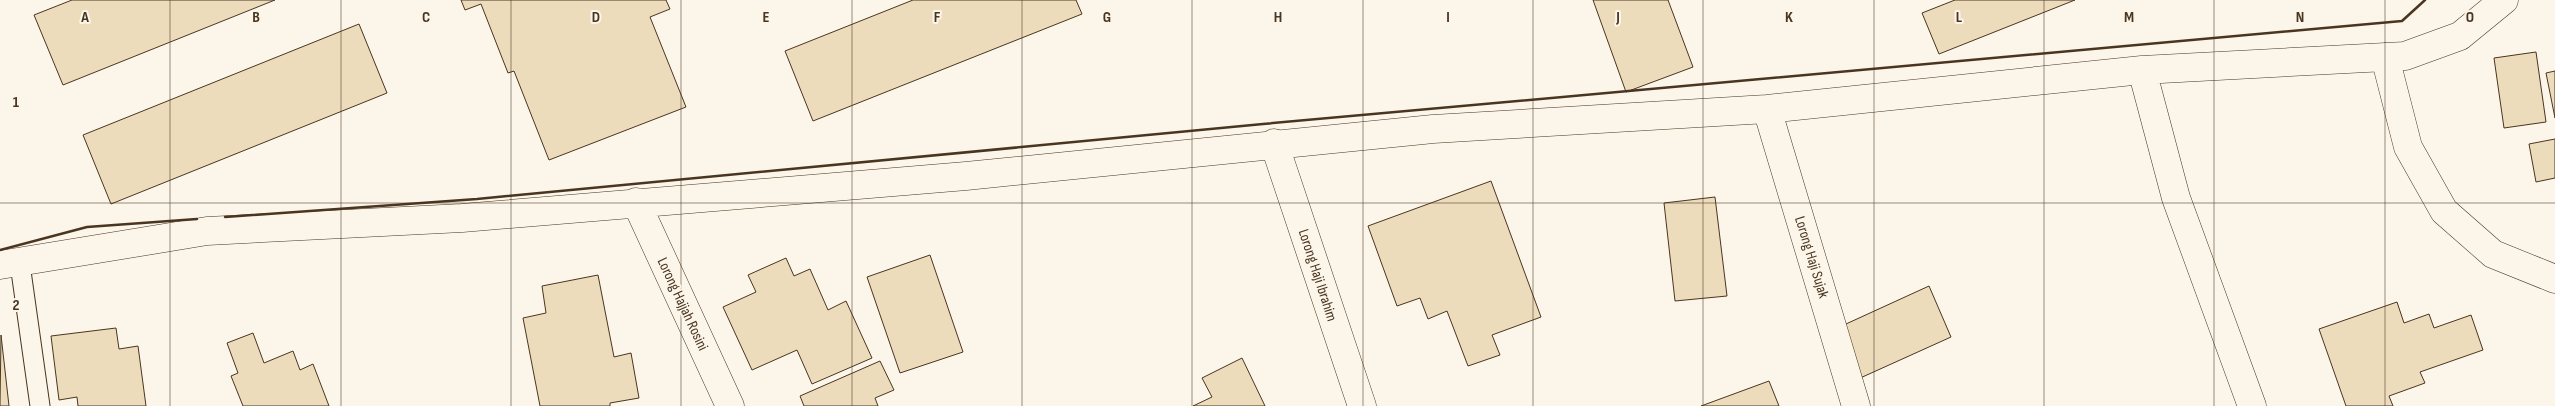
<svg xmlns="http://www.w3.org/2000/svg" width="2555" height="406" viewBox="0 0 2555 406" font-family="'Sofia Sans Condensed',sans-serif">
<rect width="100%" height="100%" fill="#fbf6e9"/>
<path fill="#ecdcbc" stroke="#4a3520" d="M72,0H275L63,85L34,15Z
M461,0H666L670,9L650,17L686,107L549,160L514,71L508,73L481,4L465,10Z
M913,0H1076L1082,14L813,121L785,51Z
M1593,0H1668L1693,67L1626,92Z
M1955,0H2075L1939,54L1922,13Z
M359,24L387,93L111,204L83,135Z
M2536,52L2546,122L2504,128L2494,58Z
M2555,71V118L2546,73Z
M2555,139V178L2536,182L2529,144Z
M1491,181L1541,317L1492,335L1500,355L1468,366L1447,311L1428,319L1420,298L1397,306L1368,226Z
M1715,197L1727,296L1675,301L1664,203Z
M930,255L963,352L900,373L867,277Z
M786,258L794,276L810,269L828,310L846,301L872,358L812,384L797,350L752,370L723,307L756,292L748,275Z
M598,275L614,357L631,353L639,398L610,403V406H540L523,318L546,313L542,286Z
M1929,286L1951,337L1858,379L1835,329Z
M2397,302L2404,323L2429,314L2434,328L2471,315L2483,350L2420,372L2425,383L2389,396L2393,406H2346L2319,329Z
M116,328L119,349L138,346L146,406H78L77,397L59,400L51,336Z
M253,333L264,363L293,351L300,370L313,364L329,406H243L231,376L238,373L227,343Z
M1,335L9,406H0Z
M1242,358L1265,406H1193L1212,397L1202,378Z
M880,361L894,390L875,398L878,406H804L800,396Z
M1769,381L1779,406H1701Z"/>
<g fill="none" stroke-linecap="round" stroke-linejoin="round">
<defs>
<path id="lane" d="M20,264L40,406"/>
<path id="street" d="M2385,57L2408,147L2444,211L2493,254L2555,279
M2142,70L2176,198L2252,406
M1767,109L1856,406
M1274,143L1362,406
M636,202L730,406
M0,265L207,231L462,218L966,176L1433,129L1767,109L2142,70L2405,56L2460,36L2504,0"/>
</defs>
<use href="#lane" stroke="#4a3520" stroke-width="21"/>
<use href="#street" stroke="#4a3520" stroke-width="29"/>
<use href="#lane" stroke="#fbf6e9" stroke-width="19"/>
<use href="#street" stroke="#fbf6e9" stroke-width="28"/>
<path stroke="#4a3520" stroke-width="2.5" d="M225,217L477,199L1263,124L2402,21L2425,0
M0,250L87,227L197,219"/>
</g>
<path fill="none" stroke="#4a3520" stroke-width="1" stroke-opacity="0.55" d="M170,0V406M341,0V406M511,0V406M681,0V406M852,0V406M1022,0V406M1192,0V406M1363,0V406M1533,0V406M1703,0V406M1874,0V406M2044,0V406M2214,0V406M2385,0V406M0,203H2555"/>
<g text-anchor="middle" stroke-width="4" stroke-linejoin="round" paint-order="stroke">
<g font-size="15" fill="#4a3520" stroke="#fbf6e9">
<text transform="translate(1812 257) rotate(73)" y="5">Lorong Haji Sujak</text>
<text transform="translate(1318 275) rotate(72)" y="5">Lorong Haji Ibrahim</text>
<text transform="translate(683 304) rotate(65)" y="5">Lorong Hajjah Rosini</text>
</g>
</g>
<g font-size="16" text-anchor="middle" font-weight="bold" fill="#4a3520" stroke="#fbf6e9" stroke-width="4" stroke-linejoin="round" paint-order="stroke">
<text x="85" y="22">A</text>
<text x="256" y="22">B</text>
<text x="426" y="22">C</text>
<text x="596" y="22">D</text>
<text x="766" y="22">E</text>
<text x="937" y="22">F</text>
<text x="1107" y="22">G</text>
<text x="1278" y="22">H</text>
<text x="1448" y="22">I</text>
<text x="1618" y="22">J</text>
<text x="1789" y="22">K</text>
<text x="1959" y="22">L</text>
<text x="2129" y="22">M</text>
<text x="2300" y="22">N</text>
<text x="2470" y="22">O</text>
<text x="16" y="107">1</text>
<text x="16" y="310">2</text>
</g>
</svg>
